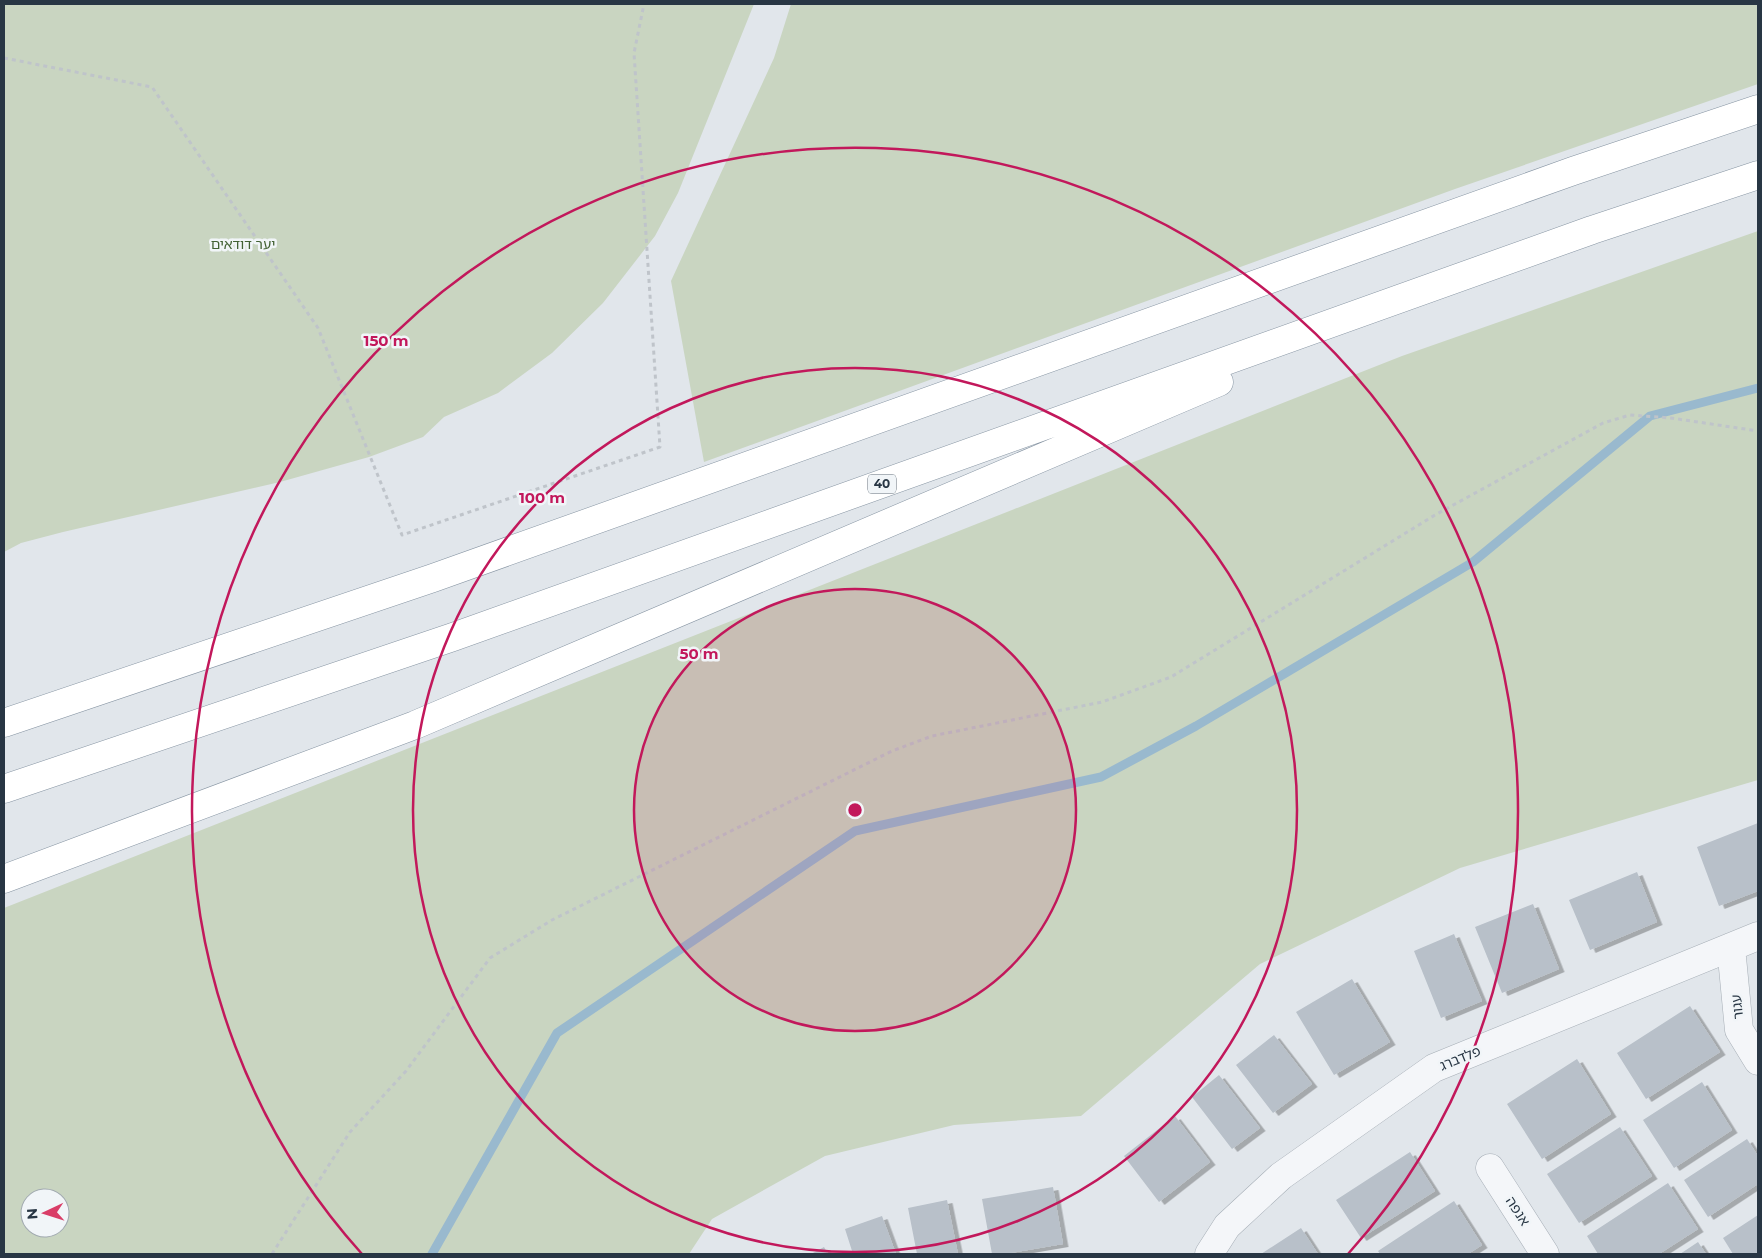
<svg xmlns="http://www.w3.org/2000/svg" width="1762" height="1258" viewBox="0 0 1762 1258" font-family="Montserrat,'Noto Sans Hebrew',sans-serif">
<defs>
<filter id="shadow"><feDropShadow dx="5.5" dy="3" stdDeviation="0" flood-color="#0004"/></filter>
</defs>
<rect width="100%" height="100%" fill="#e1e6eb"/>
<path fill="#c9d5c1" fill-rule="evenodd" d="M4,4H754L678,193L655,236L603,303L552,353L498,393L444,417L423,437L369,457L280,482L63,532L21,543L4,552Z
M791,4H1758V84L1455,189L704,462L671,281L774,58Z
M1758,231V780L1460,868L1260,964L1081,1116L954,1125L825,1156L712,1219L689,1254H4V908L1402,356ZM30,1198H60V1228H30Z"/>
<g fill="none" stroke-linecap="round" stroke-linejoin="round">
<path stroke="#99b9ce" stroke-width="9" d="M432,1254L557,1033L855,831L1101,777L1196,726L1473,562L1650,416L1758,388"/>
</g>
<path fill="#b8c0c9" filter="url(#shadow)" d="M1758,823V891L1719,906L1697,847Z
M1637,872L1657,922L1590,950L1569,900Z
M1533,904L1559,969L1502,993L1475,927Z
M1454,934L1482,1001L1441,1018L1414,951Z
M1352,979L1390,1042L1334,1075L1296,1012Z
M1690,1006L1720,1052L1646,1099L1617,1053Z
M1274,1035L1312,1084L1273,1113L1236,1065Z
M1577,1059L1611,1114L1542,1159L1507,1104Z
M1219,1075L1260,1128L1232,1149L1192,1097Z
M1702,1082L1732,1130L1674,1168L1643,1120Z
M1175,1116L1210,1162L1159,1202L1124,1156Z
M1620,1127L1652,1176L1579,1223L1547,1174Z
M1747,1139L1758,1156V1184L1708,1217L1684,1180Z
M1410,1152L1435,1191L1361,1238L1336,1200Z
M1668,1183L1698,1229L1659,1254H1598L1587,1236Z
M1053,1187L1063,1244L1005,1254H992L982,1199Z
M947,1200L958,1254H917L908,1208Z
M1454,1201L1482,1245L1468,1254H1380L1378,1251Z
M1758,1215V1254H1733L1723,1238Z
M882,1216L896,1254H853L845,1229Z
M1301,1228L1318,1254H1261Z
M1698,1242L1706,1254H1680Z
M824,1247L828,1254H811Z"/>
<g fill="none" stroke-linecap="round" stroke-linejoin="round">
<defs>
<path id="minor" d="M1731,947L1739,1030L1758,1061
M1490,1168L1545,1254
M1209,1254L1227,1226L1281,1176L1434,1068L1758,936"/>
<path id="trunk" d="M4,723L433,578L1573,171L1758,109
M4,789L453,637L1592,230L1758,175
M4,879L415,725L1219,382"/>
</defs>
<use href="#minor" stroke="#a6aeb6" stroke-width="29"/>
<use href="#trunk" stroke="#8795a3" stroke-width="29"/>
<path stroke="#bfc4ca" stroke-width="3" stroke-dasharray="4 4" stroke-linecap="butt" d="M4,58L152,87L318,328L402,535L660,447L634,53L644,4
M272,1254L350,1132L406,1071L490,958L552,920L892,751L932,736L1102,702L1171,677L1435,515L1603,423L1630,415L1671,418L1758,431"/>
<use href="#minor" stroke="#f4f6f9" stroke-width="28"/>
<use href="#trunk" stroke="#fff" stroke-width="28"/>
</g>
<circle cx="855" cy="810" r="221" fill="#c2185b" fill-opacity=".12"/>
<g fill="none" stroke="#c2185b" stroke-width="2.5">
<circle cx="855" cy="810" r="221"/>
<circle cx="855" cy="810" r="442"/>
<path d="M362 1254A663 663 0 1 1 1348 1254"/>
</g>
<g text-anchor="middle" stroke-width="5" stroke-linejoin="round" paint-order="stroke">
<rect fill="#f1f5f8" stroke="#646f7a" stroke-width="1" x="868" y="474.5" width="28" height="19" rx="4"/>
<g font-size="12" font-weight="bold" fill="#283644">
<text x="882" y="488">40</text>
</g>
<g font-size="14" fill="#426134" stroke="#f1f5f8">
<text x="243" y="249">יער דודאים</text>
</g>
<g font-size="14" fill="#283644" stroke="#f1f5f8">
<text transform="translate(1737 1007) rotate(-96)" y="5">עגור</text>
<text transform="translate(1460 1058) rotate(-22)" y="5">פלדברג</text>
<text transform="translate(1518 1211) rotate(57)" y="5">אנפה</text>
</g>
</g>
<circle cx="855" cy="810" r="8" fill="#c2185b" stroke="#f1f5f8" stroke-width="2.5"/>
<g font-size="15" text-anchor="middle" font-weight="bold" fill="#c2185b" stroke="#f1f5f8" stroke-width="5" stroke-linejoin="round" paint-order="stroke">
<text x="386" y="346">150 m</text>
<text x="542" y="503">100 m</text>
<text x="699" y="659">50 m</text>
</g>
<rect width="1762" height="1258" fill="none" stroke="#283644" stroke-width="10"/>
<g transform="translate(45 1213) rotate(266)"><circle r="24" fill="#f1f5f8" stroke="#a1a9b0"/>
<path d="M0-4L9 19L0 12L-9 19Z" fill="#d93d67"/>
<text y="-8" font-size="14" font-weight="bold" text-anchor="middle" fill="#283644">N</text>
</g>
</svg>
